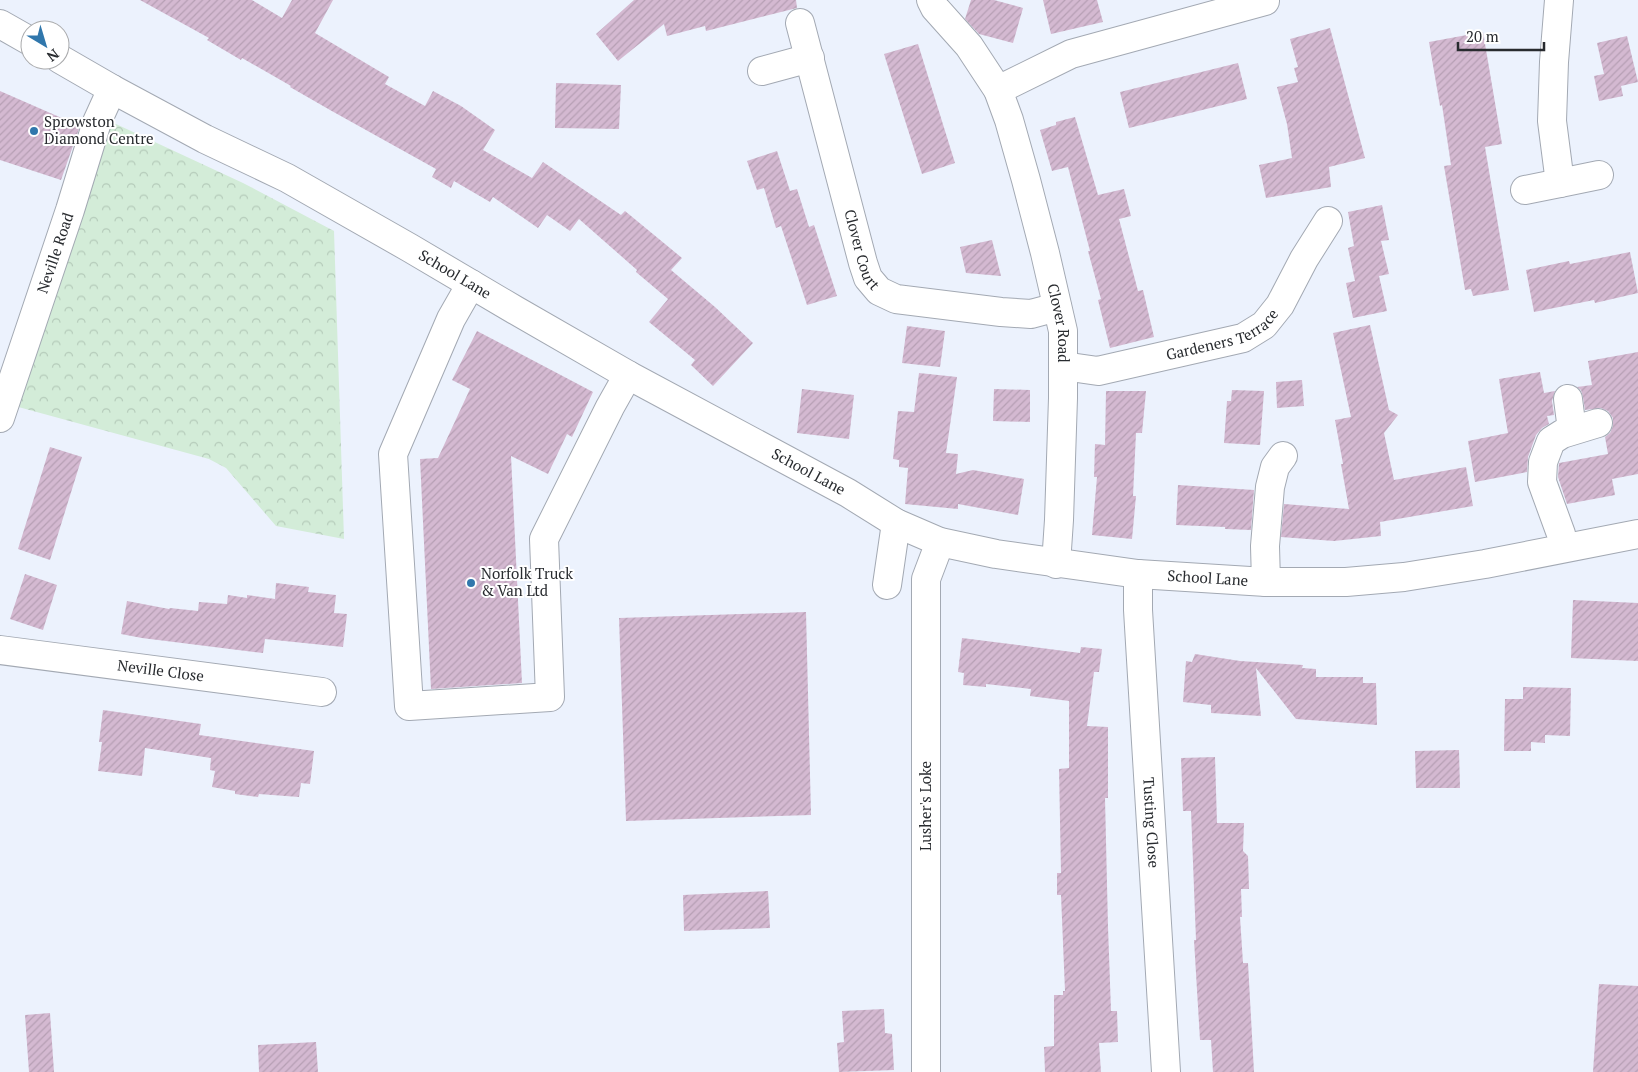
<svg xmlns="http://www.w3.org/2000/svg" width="1638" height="1072" viewBox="0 0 1638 1072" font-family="'PT Serif',serif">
<defs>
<pattern id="park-crowns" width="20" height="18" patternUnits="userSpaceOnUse" patternTransform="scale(1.25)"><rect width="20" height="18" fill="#d3ecd8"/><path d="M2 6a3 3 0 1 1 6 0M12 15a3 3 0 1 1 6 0" fill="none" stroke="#b5cbba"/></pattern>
<pattern id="building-hatch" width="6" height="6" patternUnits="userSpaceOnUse" patternTransform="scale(1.25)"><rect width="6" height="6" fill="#d4b9d1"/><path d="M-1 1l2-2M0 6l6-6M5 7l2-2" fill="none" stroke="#b69fb4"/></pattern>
</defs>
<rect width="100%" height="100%" fill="#ecf2fd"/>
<path fill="url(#park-crowns)" d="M103,118L243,183L334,231L344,539L276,526L226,468L209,459L11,405Z"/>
<path fill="url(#building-hatch)" d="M140,0H252L282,18L292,0H333L315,33L389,77L385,84L425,106L433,91L461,106L495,130L483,150L532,178L543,162L621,215L625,211L682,258L671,270L715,307L753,343L713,386L691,365L695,360L649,322L668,299L636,272L637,270L579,219L570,231L547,215L538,228L493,197L490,202L454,181L451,188L432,177L436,169L330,110L290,87L291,86L242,58L241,60L207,40L209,38Z
M634,0H796L797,8L706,31L705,26L667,36L664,24L618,61L596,34Z
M971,0H994L1023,8L1013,43L979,34L965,19Z
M1043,0H1097L1103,22L1051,34Z
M1330,28L1365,158L1329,167L1331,187L1266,198L1259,165L1292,158L1287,124L1277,87L1298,82L1294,68L1298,67L1290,39Z
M1483,32L1502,144L1485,147L1509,290L1473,296L1471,289L1465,290L1444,166L1451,165L1442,105L1440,106L1429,42Z
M1627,36L1638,82L1621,86L1623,96L1599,101L1594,76L1604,74L1597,43Z
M918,44L955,163L922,174L884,54Z
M1238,63L1247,99L1129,128L1120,92Z
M556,83L621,85L619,129L555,128Z
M0,91L80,126L61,180L0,160Z
M1075,117L1098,195L1124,189L1131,216L1119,219L1138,291L1143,290L1154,337L1110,348L1098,300L1101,299L1088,251H1090L1068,167L1052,171L1040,130L1056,125V122Z
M777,151L790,191L797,189L809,227L814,225L837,296L807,305L781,226L776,228L764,188L757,190L747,161Z
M1382,205L1389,240L1381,241L1389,274L1379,276L1387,311L1353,318L1346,283L1355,281L1348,248L1354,246L1348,212Z
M992,240L1001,276L966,273L960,247Z
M1630,252L1638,293L1595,303L1594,300L1534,312L1526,270L1569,261L1570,264Z
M1370,325L1389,410L1398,415L1384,433L1394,480L1466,467L1473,506L1380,522L1381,536L1334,541L1281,537L1284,504L1349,509L1341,464H1343L1335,420L1351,417L1333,333Z
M907,326L945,331L940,367L902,363Z
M477,331L593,392L572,437L567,434L548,474L511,456L522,683L431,689L420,459L438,458L470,389L452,380Z
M1638,352V474L1612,479L1615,495L1567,504L1558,477L1559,463L1608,454L1605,437L1610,433L1613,426V418L1608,411L1601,408L1585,410L1583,397L1581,390L1577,387L1592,385L1588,361Z
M1540,372L1544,393L1555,391L1552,401L1554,415L1547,416L1549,424L1542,428L1536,435L1528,457L1527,472L1475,482L1468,441L1508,433L1499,379Z
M919,373L957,377L946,453L958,454L956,474L973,470L1024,479L1018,515L958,504V509L905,504L908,468L899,467V460L893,459L898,411L914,412Z
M1302,380L1304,406L1277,408L1276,382Z
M802,389L854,395L849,439L797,433Z
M994,389L1030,390V422L993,421Z
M1232,390L1264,391L1260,445L1224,443L1227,401H1231Z
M1106,391H1146L1142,433H1136L1133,496H1136L1132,539L1092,535L1097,477H1094L1095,444L1105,445Z
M50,447L82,457L50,560L18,549Z
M1178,485L1254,490L1251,530L1225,529V527L1176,525Z
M25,574L57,585L43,630L10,619Z
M276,583L309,587L308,592L336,595L334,613L347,614L343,647L265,639L263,653L142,638L121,634L127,601L169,609L170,608L198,611L199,602L227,604L228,595L247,598V595L275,599Z
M1573,600L1638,603V661L1571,658Z
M806,612L811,815L626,821L619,618Z
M962,638L1080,653L1081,647L1102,649L1099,672H1094L1087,726L1108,727V798H1105L1108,927L1111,1011H1117L1118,1042L1099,1043L1101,1072H1045L1044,1047L1054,1046V995H1063V991H1065L1061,895H1057V873H1061L1059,769L1069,768V701L1030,696L1031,689L986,684V687L963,685L964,673L958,672Z
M1195,654L1240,661L1303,665L1302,668L1316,669V677H1363V683H1376L1377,725L1296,719L1256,668L1261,716L1211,713V705L1183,702L1186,661L1192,662Z
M1523,687L1571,688L1570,736L1545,735V743L1531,742V751H1504L1505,699H1523Z
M103,710L201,724L199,735L314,751L310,784L301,783L299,797L259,794L258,797L235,794V791L212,787L215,771L210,770L211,758L145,748L142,776L98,771L102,742H99Z
M1459,750L1460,788H1416L1415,751Z
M1215,757L1217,823H1244L1243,851L1248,856L1249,889H1241L1242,917H1240L1243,963H1248L1254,1072H1213L1211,1040H1200L1194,940H1196L1191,811H1183L1181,758Z
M768,891L770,928L684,931L683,895Z
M1599,984L1638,986V1072H1593Z
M884,1009L885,1033L892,1034L894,1070L839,1072L837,1043L844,1042L842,1011Z
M50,1013L54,1072H29L25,1015Z
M316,1042L318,1072H259L258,1045Z"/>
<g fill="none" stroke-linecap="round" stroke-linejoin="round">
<defs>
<g id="minor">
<path id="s1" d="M931,0L935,8L969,46L998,90L1009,120L1026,180L1045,253L1063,331V398L1059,520L1056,564"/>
<path d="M1559,0L1554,62L1552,121L1560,183L1599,175"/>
<path id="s2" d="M800,23L863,263L868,278L879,291L896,299L1001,312L1031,314L1057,307"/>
<path d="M0,24L30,41"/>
<path id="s3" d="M60,59L112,89L205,139L287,178L410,248L515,310L628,375L848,493L896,523L940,542L996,554L1138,574L1266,582H1346L1404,577L1485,564L1638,534"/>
<path d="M762,71L810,58"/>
<path d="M998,90L1071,54L1265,1"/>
<path d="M1525,190L1560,183"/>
<path d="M471,284L451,319L393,454L409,706L550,697L544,539L610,407L628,375"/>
<path id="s4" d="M1063,366L1098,371L1243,338L1264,325L1280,305L1304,259L1328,221"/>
<path d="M1568,399L1572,430"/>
<path id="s5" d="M0,418L70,210L97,122L112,89"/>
<path d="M1561,534L1542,482L1543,462L1551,441L1562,434L1598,423"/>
<path id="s6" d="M1138,574V610L1166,1072"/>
<path d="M1266,582L1265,546L1270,487L1275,467L1283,456"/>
<path d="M887,585L896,523"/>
<path id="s7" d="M0,650L322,692"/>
<path d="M926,1072V579L940,542"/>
</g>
</defs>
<use href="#minor" stroke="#a3a9b3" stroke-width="30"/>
<use href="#minor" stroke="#fff" stroke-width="28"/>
</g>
<g fill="#3077ac" stroke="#fff" stroke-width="2">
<circle cx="34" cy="131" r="5"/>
<circle cx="471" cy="583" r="5"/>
</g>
<g text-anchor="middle" stroke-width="4" stroke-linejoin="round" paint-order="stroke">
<g font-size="15" fill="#282b2f" stroke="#fff" text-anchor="start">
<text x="44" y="127">Sprowston<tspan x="44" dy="17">Diamond Centre</tspan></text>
<text x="481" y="579">Norfolk Truck<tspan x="481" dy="17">&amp; Van Ltd</tspan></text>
</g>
<g font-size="15" fill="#282b2f" stroke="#fff">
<text dy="5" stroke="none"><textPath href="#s2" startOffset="235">Clover Court</textPath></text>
<text dy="5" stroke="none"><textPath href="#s5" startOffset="174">Neville Road</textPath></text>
<text dy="5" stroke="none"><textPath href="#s3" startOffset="450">School Lane</textPath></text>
<text dy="5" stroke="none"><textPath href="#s1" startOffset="354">Clover Road</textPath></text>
<text dy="5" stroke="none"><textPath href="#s4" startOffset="166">Gardeners Terrace</textPath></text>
<text dy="5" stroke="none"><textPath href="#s3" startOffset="855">School Lane</textPath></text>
<text dy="5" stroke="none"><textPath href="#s3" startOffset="1275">School Lane</textPath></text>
<text dy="5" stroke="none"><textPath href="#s7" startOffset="162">Neville Close</textPath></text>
<text transform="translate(926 806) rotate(-90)" y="5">Lusher's Loke</text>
<text dy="5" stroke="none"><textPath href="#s6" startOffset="249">Tusting Close</textPath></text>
</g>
</g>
<g transform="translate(45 45) rotate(142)"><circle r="24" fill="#ffffff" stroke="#a9aaac"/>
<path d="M0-4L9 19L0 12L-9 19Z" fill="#3077ac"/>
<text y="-8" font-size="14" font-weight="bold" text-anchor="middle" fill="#282b2f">N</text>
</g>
<path d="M1458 42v8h86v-8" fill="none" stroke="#282b2f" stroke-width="2.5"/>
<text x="1466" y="42" font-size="15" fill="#282b2f" stroke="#ffffff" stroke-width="4" paint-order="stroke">20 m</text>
</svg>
